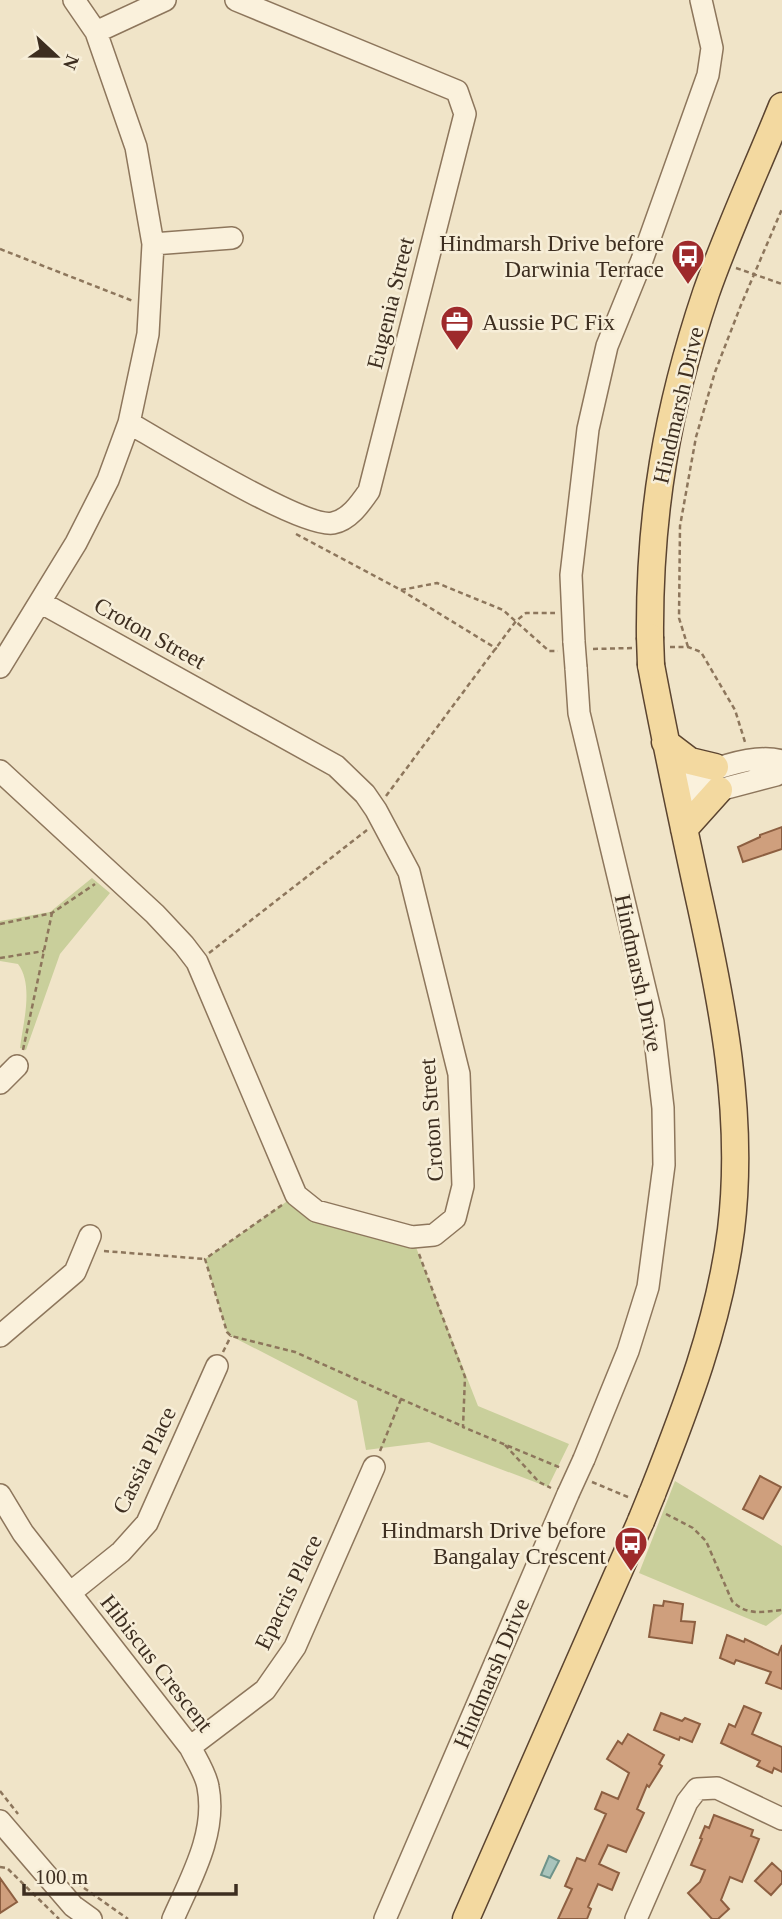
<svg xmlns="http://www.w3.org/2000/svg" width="782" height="1919" viewBox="0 0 782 1919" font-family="Georgia,serif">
<rect width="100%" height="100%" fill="#f0e4c8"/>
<path fill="#c9cf9b" d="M92,878L110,893L60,954L26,1050L20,1048C23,1023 34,985 18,964L0,961V921L50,912Z
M296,1195L412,1237L478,1406L569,1444L548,1487L429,1442L366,1450L357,1401L231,1336L227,1332L205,1259Z
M675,1481L782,1546V1614L766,1626L639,1573Z"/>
<path fill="#a9c4bc" stroke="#6f938a" stroke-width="2" d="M549,1856L559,1861L550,1878L541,1875Z"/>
<path fill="#cf9f7d" stroke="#8d5f41" stroke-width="2" d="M782,827V849L743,862L738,847L760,837V835Z
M760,1476L781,1487L763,1519L743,1509Z
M664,1601L683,1604L681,1621L695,1622L692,1643L649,1637L654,1605L663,1606Z
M727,1635L744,1642L745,1639L778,1655L782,1645V1689L766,1683L771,1672L736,1660L734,1664L720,1658Z
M744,1706L761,1713L752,1734L782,1747V1772L774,1768L772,1773L757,1766L760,1761L721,1743L729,1724L735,1727Z
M661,1713L682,1721L685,1718L700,1724L692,1742L680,1737L679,1740L654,1730Z
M628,1734L664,1755L659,1764L662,1766L649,1787L647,1785L637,1809L644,1813L626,1852L608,1845L599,1864L619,1873L612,1890L598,1884L588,1907L591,1909L587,1919H558L572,1889L565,1886L577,1858L585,1861L606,1814L595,1809L602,1792L618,1799L629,1773L607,1759L618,1741L622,1744Z
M714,1815L753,1830L751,1836L759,1839L742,1882L730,1877L721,1900L729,1909L718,1919H712L688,1893L700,1882L705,1870L691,1865L702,1839L700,1838L705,1826L709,1828Z
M772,1863L782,1872V1883L771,1895L755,1881Z
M0,1878L17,1902L0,1913Z"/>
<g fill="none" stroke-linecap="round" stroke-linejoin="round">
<defs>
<path id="minor" d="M96,32L165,0
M153,244L232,238
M129,423C163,442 303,529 333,523C349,520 360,504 369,491L465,114L457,91L236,0
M574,642L571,575L588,429L607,346L642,260L708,75L712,48L701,0
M0,667L76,543L108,480L129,423L148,334L153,244L136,147L96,32L74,0
M576,668L579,713L653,1022L663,1108L664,1165L648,1287L628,1351L584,1459
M0,771L155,914L184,945L197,962L296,1195L316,1211L412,1237L434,1235L455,1218L463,1186L459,1074L409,872L376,810L365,794L336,766L40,602
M675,785L688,793L719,790L776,775L782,770
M675,785C703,773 752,752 782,761
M0,1083L17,1066
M0,1336L75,1272L90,1236
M0,1495L23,1533L190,1747C196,1759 206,1774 208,1787C217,1833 191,1878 173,1919
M70,1593L121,1552L147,1523L217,1366
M190,1747L265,1690L295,1647L374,1467
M0,1821L73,1906L91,1919
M385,1919L568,1494
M636,1919L687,1802L697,1789L717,1788L782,1819"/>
<path id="major" d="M650,637C649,514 667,409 706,293C728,230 757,168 782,106
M651,665C665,740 681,815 697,889C722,1001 745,1115 731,1230C719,1323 686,1408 652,1494
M665,742L690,761L715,767
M684,829L719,790
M466,1919L641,1521"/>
</defs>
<use href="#minor" stroke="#8d765c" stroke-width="24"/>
<use href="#major" stroke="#5b4430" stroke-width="29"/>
<path stroke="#8d765c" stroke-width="2.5" stroke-dasharray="5 3.5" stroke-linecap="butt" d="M0,249L133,301
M736,268L782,284
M296,534L401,590L437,583L503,610L549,651H558
M401,590L497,649
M670,647H688L701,652L735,710L745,742
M688,647L679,618L680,526L696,437L715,372L741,305L782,209
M593,649L632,648
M386,796L516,621L526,613H555
M0,924L52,913L95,884
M209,953L367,830
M0,958L44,951
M23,1050L52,913
M282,1205L205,1259L227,1332L231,1336L295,1352L462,1426
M104,1251L205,1259
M419,1254L465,1377L463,1427L561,1468
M223,1352L231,1336
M505,1445L539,1482L551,1488
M380,1451L401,1399
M592,1482L628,1497
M666,1514L693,1528L706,1541L732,1601C747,1616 762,1612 782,1610
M0,1791L18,1814
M0,1867L7,1868L59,1919
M77,1883L128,1919"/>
<use href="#minor" stroke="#faf1dc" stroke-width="21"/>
<use href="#major" stroke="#f3d9a0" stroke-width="26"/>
<defs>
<path id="minor-bridge" d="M574,642L576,668
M568,1494L584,1459"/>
<path id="major-bridge" d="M650,637L651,665
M641,1521L652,1494"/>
</defs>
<use href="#minor-bridge" stroke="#8d765c" stroke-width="24" stroke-linecap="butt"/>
<use href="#major-bridge" stroke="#5b4430" stroke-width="29" stroke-linecap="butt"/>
<use href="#minor-bridge" stroke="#faf1dc" stroke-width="21"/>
<use href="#major-bridge" stroke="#f3d9a0" stroke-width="26"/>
</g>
<defs>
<symbol id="bus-pin" viewBox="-11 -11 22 30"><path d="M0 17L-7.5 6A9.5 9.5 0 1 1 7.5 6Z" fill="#9e2a2b" stroke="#f7eed8"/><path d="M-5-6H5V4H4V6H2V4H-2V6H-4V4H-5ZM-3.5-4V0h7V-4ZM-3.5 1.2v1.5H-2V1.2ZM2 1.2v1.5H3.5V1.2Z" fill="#fff"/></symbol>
<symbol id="office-pin" viewBox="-11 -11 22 30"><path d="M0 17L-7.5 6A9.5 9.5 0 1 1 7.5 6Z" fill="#9e2a2b" stroke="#f7eed8"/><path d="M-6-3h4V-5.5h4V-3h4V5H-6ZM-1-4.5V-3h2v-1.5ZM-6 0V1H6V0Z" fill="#fff"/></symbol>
</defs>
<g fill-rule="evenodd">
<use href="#bus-pin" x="669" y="237" width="38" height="52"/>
<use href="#office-pin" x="438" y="303" width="38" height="52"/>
<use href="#bus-pin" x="612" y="1524" width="38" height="52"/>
</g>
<g text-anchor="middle" stroke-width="5" stroke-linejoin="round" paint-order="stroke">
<g font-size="23" fill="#3d2e20" stroke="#f7eed8" text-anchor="end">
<text x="664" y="251">Hindmarsh Drive before<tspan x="664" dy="26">Darwinia Terrace</tspan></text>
<text x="482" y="330" text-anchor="start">Aussie PC Fix</text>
<text x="606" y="1538">Hindmarsh Drive before<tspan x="606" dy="26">Bangalay Crescent</tspan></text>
</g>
<g font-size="23" fill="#3d2e20" stroke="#f7eed8">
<text transform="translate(390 303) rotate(-76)" y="8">Eugenia Street</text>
<text transform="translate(678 405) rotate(-77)" y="8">Hindmarsh Drive</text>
<text transform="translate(150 633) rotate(29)" y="8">Croton Street</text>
<text transform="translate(639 973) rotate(78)" y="8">Hindmarsh Drive</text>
<text transform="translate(431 1120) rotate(-94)" y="8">Croton Street</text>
<text transform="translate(144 1460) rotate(-64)" y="8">Cassia Place</text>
<text transform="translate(288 1592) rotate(-64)" y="8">Epacris Place</text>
<text transform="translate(157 1663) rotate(52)" y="8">Hibiscus Crescent</text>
<text transform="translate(491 1673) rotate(-67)" y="8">Hindmarsh Drive</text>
</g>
</g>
<g transform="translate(56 56) rotate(112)" stroke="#f7eed8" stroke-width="5" paint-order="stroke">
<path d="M0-5L12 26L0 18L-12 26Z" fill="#3d2e20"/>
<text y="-10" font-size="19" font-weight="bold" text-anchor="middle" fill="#3d2e20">N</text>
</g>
<path d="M24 1884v10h212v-10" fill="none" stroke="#3d2e20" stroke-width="3.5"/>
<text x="35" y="1884" font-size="21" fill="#3d2e20" stroke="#f7eed8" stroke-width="5" paint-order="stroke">100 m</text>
</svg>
